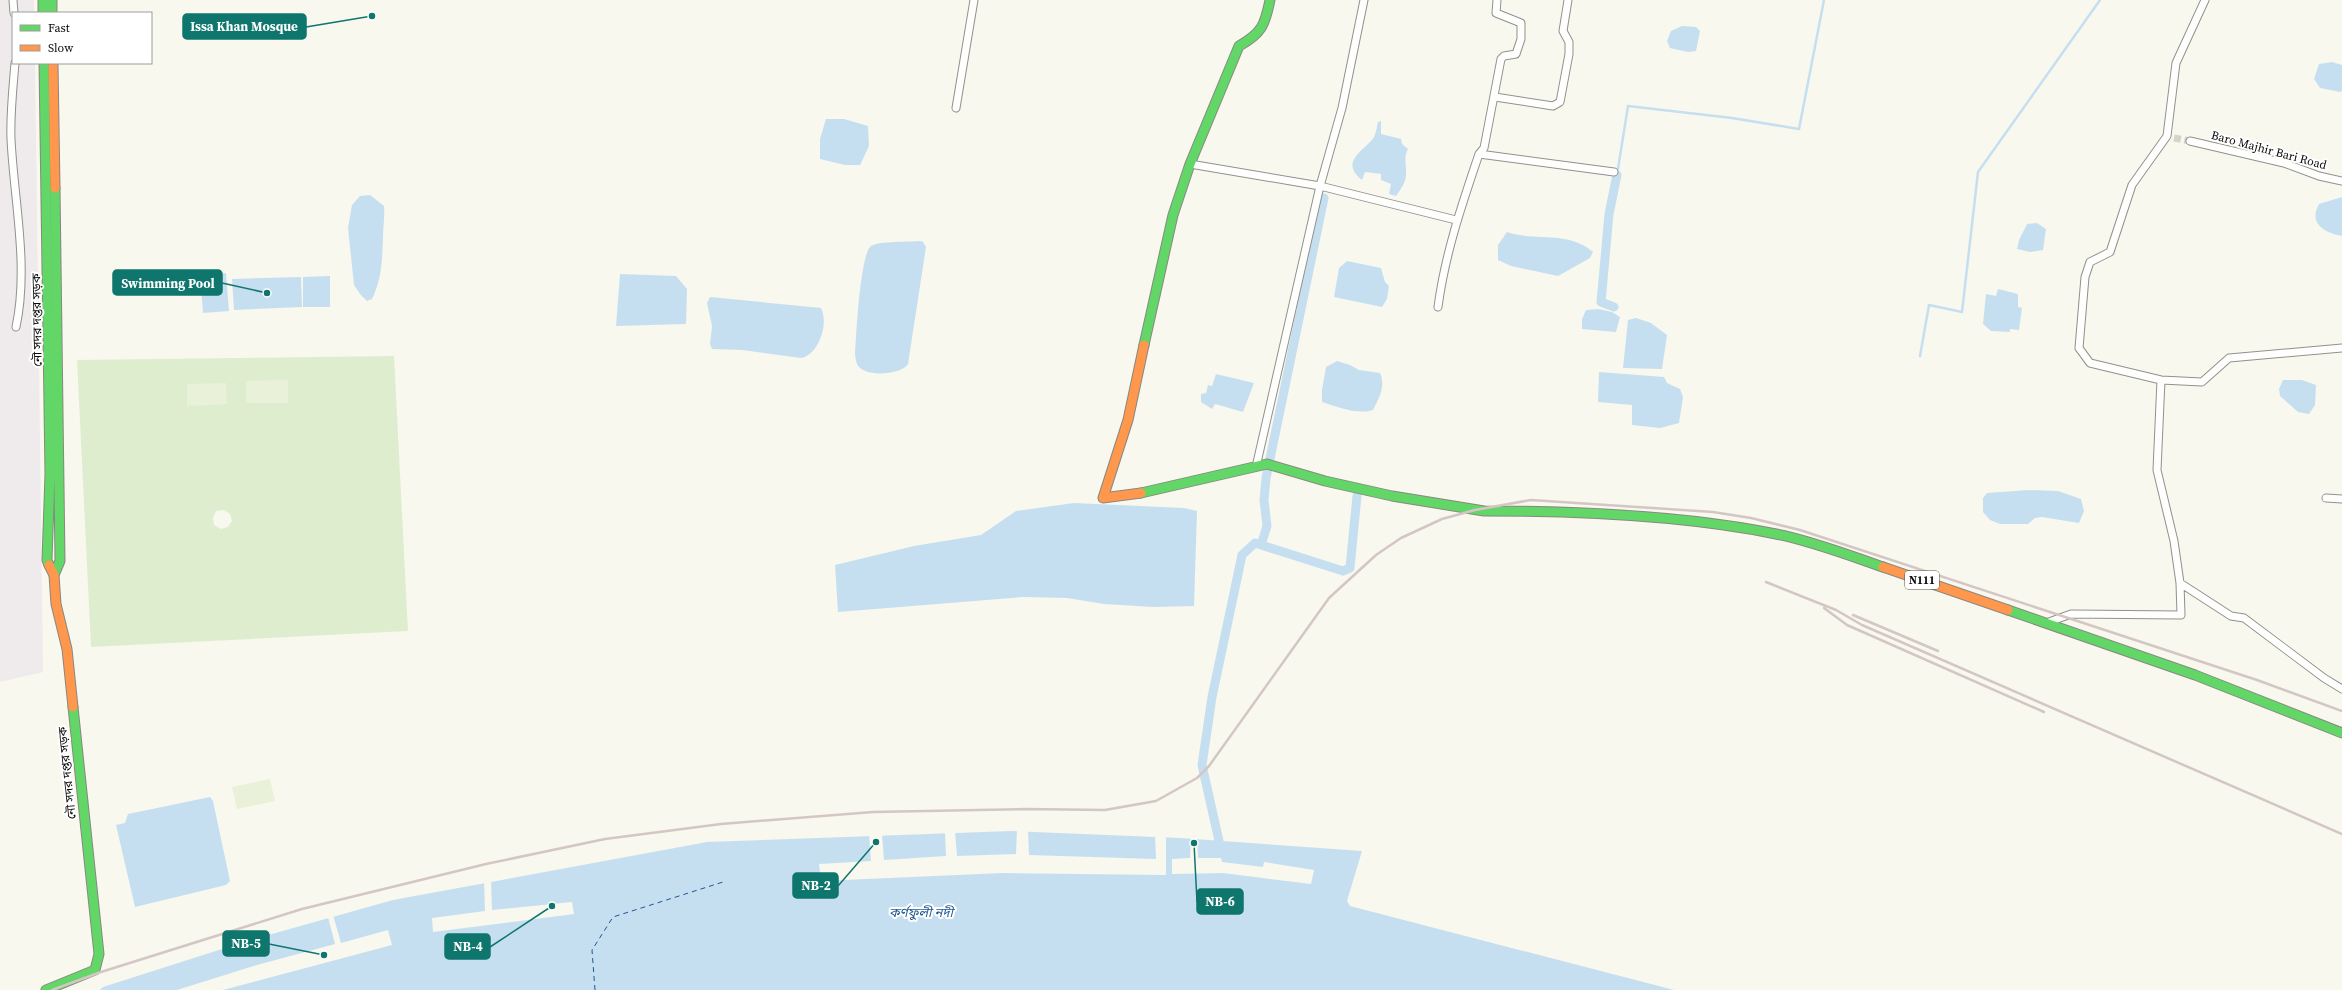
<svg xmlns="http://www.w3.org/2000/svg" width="2342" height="990" viewBox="0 0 2342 990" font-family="'Source Serif 4','Noto Sans Bengali',serif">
<rect width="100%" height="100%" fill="#f8f8ee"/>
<path fill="#efeaeb" d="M0,0H34V13H13V63H35L43,672L0,682Z"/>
<path fill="#dfedcf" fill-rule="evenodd" d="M394,356L408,631L91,647L77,360ZM224,510L230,514L232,521L228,527L221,529L214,525L213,518L216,511Z"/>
<path fill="#e9f1d9" d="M288,380V403H246V381Z
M226,383L227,404L187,406V384Z
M270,779L275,801L237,809L232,787Z"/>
<path fill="#c6dff0" d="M1682,26L1696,27L1700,31L1696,51L1688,52L1670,48L1667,41L1671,31Z
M2332,62L2342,65V91L2340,92L2320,88L2314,79L2319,64Z
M826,119H844L868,126L869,146L860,165H845L820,159V139Z
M1381,121V134L1401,139L1402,144L1408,149C1403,158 1407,167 1406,176C1405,184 1400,190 1396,196L1389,194L1391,184L1381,180V174L1365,172L1362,180C1338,161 1366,150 1374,137C1376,133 1377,126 1378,122Z
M370,195L384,206C385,217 383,227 383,238C382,260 382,279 372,299L367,301L360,294L354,285L348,228L352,205L360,196Z
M2342,197V236C2324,233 2308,223 2319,204Z
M2037,223L2046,229L2043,250L2030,252L2017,249L2019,240L2027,224Z
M1507,232C1536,242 1568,230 1593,252L1590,258L1558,276L1511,266L1498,260V245Z
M920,241L923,242L926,247L908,364C901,375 868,377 859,367C856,364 856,359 855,355C856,338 860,254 871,246C878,241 909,242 920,241Z
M1347,261L1381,268L1385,282L1389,286L1387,299L1382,307L1334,297L1339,268Z
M226,273L229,311L203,313L200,275Z
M620,274L676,276L687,289L686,324L616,326Z
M330,276V307H303V277Z
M301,277L302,307L234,310L232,279Z
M1998,289L2018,294V307L2022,308L2019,330L2010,329V332L1991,331L1983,324L1986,294L1996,296Z
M710,297L821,308C829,323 819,355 801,358L742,350L712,349L710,344L712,326L707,303Z
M1598,309L1612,312L1620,317L1616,332L1582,329V319L1586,310Z
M1636,318L1651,323L1667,335L1662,369L1623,368L1628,320Z
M1337,361L1350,365L1359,370L1380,373C1386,387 1379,398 1373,410C1357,415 1338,407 1322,402V390L1326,367Z
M1599,372L1664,377L1667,383L1680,389L1683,397L1679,423L1660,428L1632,425V405L1598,402Z
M1216,374L1254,383L1243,412L1215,404L1212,409L1201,402V394L1206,393L1208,385L1212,386Z
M2283,380H2302L2316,385L2315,405L2309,414L2298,412L2280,396L2279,389Z
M2029,490L2058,491L2081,499L2084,511L2079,523L2042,517L2035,518L2028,524H2000L1990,520L1983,512V498L1987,493Z
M1074,503L1184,508L1197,511L1194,606L1153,607L1104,604L1067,598L1023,597L838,612L835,565L914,546L981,535L1016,511Z
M210,797L213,801L230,881L226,885L135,907L116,825L125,823L128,814Z
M1011,831L1180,838L1362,851L1347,901L1350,906L1674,990H100L103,987L247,941L393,900L707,842Z"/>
<path fill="#f8f8ee" d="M1017,829L1028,830L1029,855L1156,859L1155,834L1166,835V875L1003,873L821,881L819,864L871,861L869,834H882L884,860L946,856L945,832L955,831L957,856L1016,854Z
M1191,836L1197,837L1198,858H1221L1222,862L1263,867L1264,862L1314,870L1311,884L1223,873L1172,874V859L1190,858Z
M491,880L492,910L572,902L574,914L433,932L432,918L485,911L484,881Z
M333,915L341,943L388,930L392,945L223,990H177L257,965L335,944L328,917Z"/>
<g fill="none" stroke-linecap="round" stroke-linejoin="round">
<path stroke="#c6dff0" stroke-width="2.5" d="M1617,175L1628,106L1732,118L1799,129L1824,0
M1920,356L1929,305L1962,312L1978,172L2100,0"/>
<path stroke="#c6dff0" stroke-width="9" d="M1614,307L1601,302L1609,214L1617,175
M1261,545L1267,526L1264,500L1266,478L1324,198
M1218,851L1219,841L1202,765L1212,697L1242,555L1255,543L1343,571L1350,568L1357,496"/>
<path stroke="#1e5691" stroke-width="1" stroke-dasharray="5 4" stroke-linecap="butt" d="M595,990L592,950L613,917L723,882"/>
<path stroke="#d4d4cc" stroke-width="7" stroke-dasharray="7 3.5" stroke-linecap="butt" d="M2174,138L2190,141"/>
<defs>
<path id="street" d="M13,0L14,13
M2205,0L2176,63L2167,136L2132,185L2110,252L2090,262L2085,277L2079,348L2090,363L2161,380L2202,382L2229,358L2342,348
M15,63C13,88 10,114 11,139C14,201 29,266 16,327
M1495,97L1553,106L1560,102L1569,54V42L1563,31L1568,0
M956,108L974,0
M2190,141L2284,163L2319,176L2342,181
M1479,154L1484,148L1501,59L1504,56L1516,54L1521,39V23L1496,13L1497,0
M1190,164L1320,186L1456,220
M1438,307C1445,254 1462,204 1479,154L1614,172
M2161,380L2157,470L2174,541L2180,583
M1256,467L1320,186L1342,108L1364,0
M2326,498L2342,499
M2049,622L2071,614L2181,615L2180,583L2231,616L2244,618L2324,678L2342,689"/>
<path id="fast" d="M43,0V13
M52,0V13
M44,63L50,474L47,560L49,565
M1144,345L1173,215L1190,164L1239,46C1262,33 1265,25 1270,0
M1141,493L1267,464L1325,481L1392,496L1484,511
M1484,511C1579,511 1683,515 1776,534C1809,540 1851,556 1883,567
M54,575L60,561L55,188
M2008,610L2195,675L2342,733
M46,990L95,970L99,954L73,707"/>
<path id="slow" d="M53,63L55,188
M1141,493L1103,498L1128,420L1144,345
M49,565L54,575L56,604L67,649L73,707
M1883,567L2008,610"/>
</defs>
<use href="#street" stroke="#91918d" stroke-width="9"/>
<use href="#fast" stroke="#888883" stroke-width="11"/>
<use href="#slow" stroke="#888883" stroke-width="11"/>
<use href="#street" stroke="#fefefc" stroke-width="7"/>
<use href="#fast" stroke="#63d668" stroke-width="9"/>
<use href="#slow" stroke="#ff974d" stroke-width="9"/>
<path stroke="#d4c6c4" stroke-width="2.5" d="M1766,582L1836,610L1862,625L2342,834
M1824,608L1847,625L2044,712
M1853,615L1938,651
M52,990L101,972L302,909L486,864L605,839L721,824L873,812L1025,809L1105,810L1156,801L1197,778L1209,766L1329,598L1376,555L1401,538L1442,519L1475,510L1531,500L1713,512L1751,518L1800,530L2257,680L2342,711"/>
</g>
<g text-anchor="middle" stroke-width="4" stroke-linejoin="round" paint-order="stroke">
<rect fill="#fff" stroke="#545454" stroke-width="1" x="1905" y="571" width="34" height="18" rx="3"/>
<g font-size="11" font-weight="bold" fill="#0a0a0a">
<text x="1922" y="584">N111</text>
</g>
<g font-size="12" fill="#0a0a0a" stroke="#fff">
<text transform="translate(2269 150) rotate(15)" y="4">Baro Majhir Bari Road</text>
<text transform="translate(37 320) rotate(-91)" y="4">নৌ সদর দপ্তর সড়ক</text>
<text transform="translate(67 773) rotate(-96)" y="4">নৌ সদর দপ্তর সড়ক</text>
</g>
<g font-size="13" font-style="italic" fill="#1e5691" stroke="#fff">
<text x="921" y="917">কর্ণফুলী নদী</text>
</g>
</g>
<path fill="none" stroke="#0f766e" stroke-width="1.5" d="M372 16L306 27M267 293L222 283M876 842L838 886M1194 843L1197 902M324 955L269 944M552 906L490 947"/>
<g fill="#0f766e" stroke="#fff" stroke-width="1.5">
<circle cx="372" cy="16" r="4"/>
<circle cx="267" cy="293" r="4"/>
<circle cx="876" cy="842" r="4"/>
<circle cx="1194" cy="843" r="4"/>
<circle cx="324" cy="955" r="4"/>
<circle cx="552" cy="906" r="4"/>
</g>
<g fill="#0f766e" stroke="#0f766e" stroke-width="1.5">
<rect x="183" y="14" width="123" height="25" rx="4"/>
<rect x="113" y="270" width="109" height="25" rx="4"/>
<rect x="793" y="873" width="45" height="25" rx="4"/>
<rect x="1197" y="889" width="46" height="25" rx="4"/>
<rect x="223" y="931" width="46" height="25" rx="4"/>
<rect x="445" y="934" width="45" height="25" rx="4"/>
</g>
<g font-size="13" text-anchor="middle" font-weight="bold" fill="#fff">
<text x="244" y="31">Issa Khan Mosque</text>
<text x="168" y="288">Swimming Pool</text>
<text x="816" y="890">NB-2</text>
<text x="1220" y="906">NB-6</text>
<text x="246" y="948">NB-5</text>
<text x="468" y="951">NB-4</text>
</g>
<rect x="12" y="12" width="140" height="52" fill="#ffffff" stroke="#9d9d9d"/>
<rect x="20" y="25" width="20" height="6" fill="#63d668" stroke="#9d9d9d"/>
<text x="48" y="32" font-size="12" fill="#0a0a0a">Fast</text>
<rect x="20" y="45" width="20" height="6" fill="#ff974d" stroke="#9d9d9d"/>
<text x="48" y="52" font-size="12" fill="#0a0a0a">Slow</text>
</svg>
